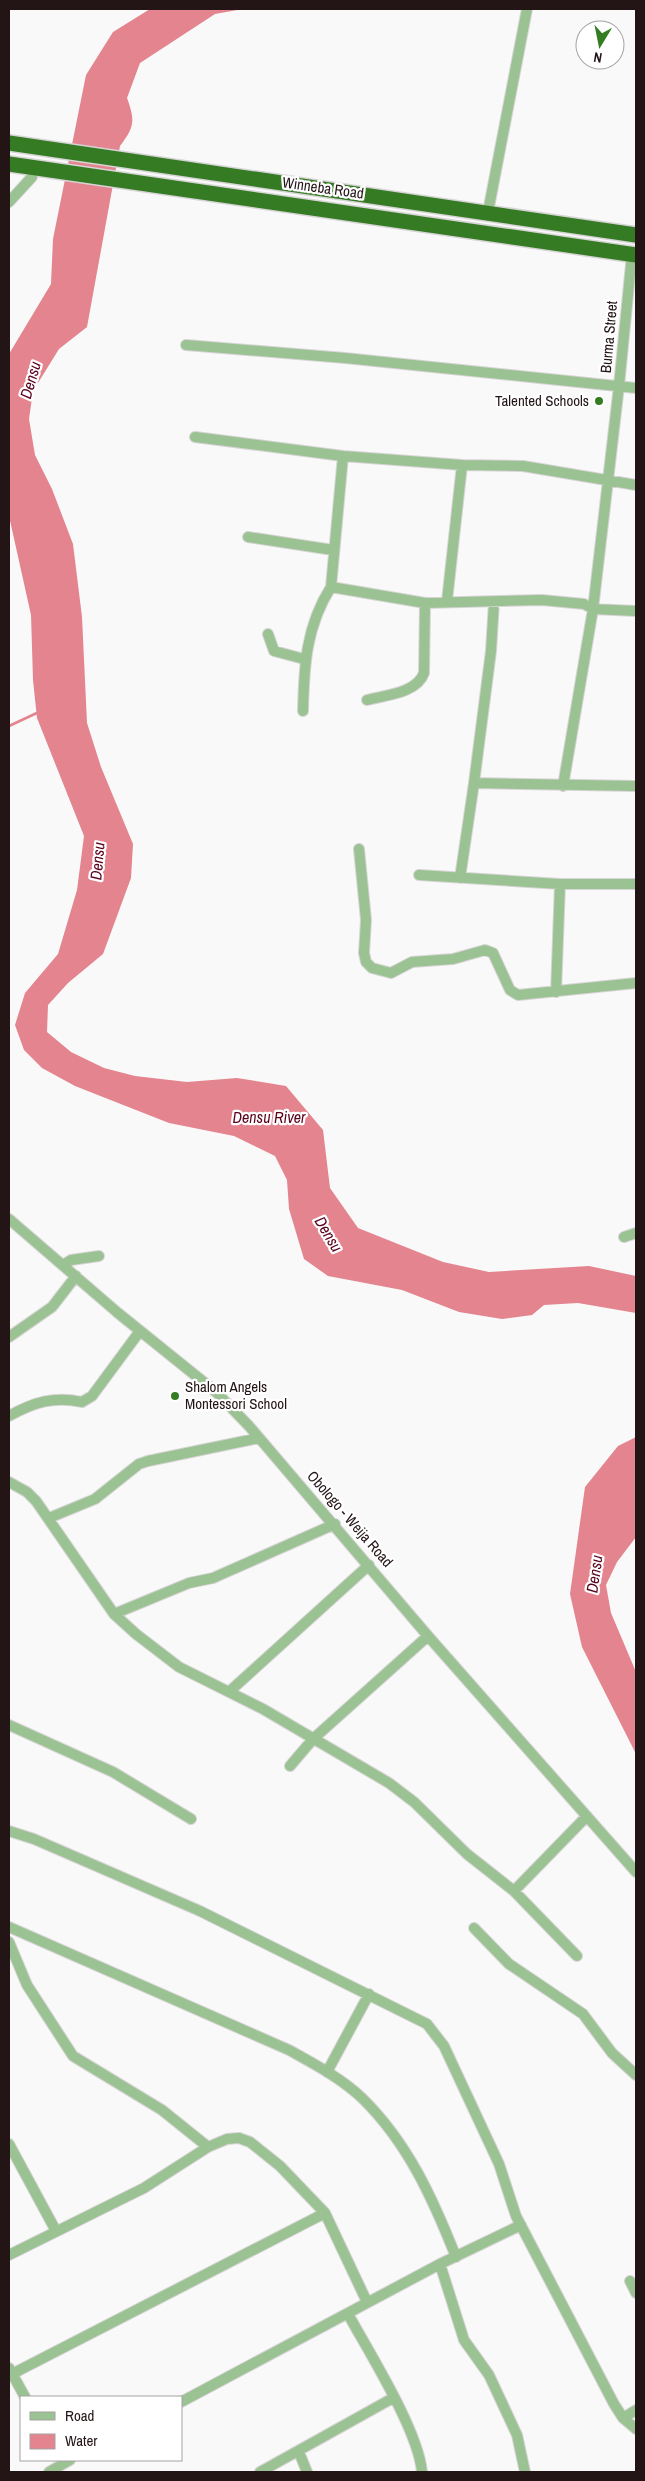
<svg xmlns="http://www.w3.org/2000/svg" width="645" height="2481" viewBox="0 0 645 2481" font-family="'Archivo Narrow',sans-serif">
<rect width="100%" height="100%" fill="#f9f9f9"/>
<path fill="#e3848f" d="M150,9H243L215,14L140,63L127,98C135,120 135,127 120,146L87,327L59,349L33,391L29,419L35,455L52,489L73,544L82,617L87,723L101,767L133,844L131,878L103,954L68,983L48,1005L47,1032L71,1052L104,1068L135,1076L187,1082L237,1078L286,1086L323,1130L330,1188L358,1228L443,1262L489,1272L589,1266L636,1276V1313L578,1303L544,1305L532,1315L502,1319L459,1312L402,1290L328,1276L304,1259L289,1209L287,1180L275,1156L234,1136L169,1123L75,1086L42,1068L24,1050L15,1025L25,993L58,954L77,890L84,836L37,718L33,680L31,615L9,516V354L51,284L53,239L86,75L113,32Z
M636,1437V1537L617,1562L606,1585L611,1613L636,1672V1754L582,1647L570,1594L585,1487L618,1446Z"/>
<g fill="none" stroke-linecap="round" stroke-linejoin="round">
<path stroke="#e3848f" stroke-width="2.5" d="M9,726L39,712"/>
<defs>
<path id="minor" d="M9,202L32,177
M488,212L527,9
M186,345L345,358L636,388
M195,437L343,456L462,465L523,466L636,485
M248,537L333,550
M331,587L425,603
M447,601L462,465
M494,602L491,651L474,783L636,786
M268,634L274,651L304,659
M367,700C386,695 417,693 424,673L425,603L542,600L584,604L593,609L636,611
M303,711C304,666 306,626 331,587L343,456
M563,786L593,609L619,386L632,254
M359,849L366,920L364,953L366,962L372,968L391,973L412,962L453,959L485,950L493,953L510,990L518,995L636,983
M419,875L560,884H636
M460,878L474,783
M556,992L560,884
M9,1219L118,1313L216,1392L249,1426L428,1636L636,1872
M624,1237L636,1233
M63,1265L71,1260L99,1256
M9,1337L52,1307L76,1276
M9,1416C34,1402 54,1396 82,1402L92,1396L140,1331
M9,1482L27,1492L36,1501L114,1614L136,1634L179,1667L263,1709L389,1783L414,1802L467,1854L514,1891
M49,1518L95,1499L139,1464L148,1461L259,1438
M114,1614L189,1583L213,1578L335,1524
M230,1691L369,1565
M9,1725L113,1772L191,1819
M290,1766L313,1739L428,1636
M9,1831L34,1839L200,1911L427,2024L444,2046L499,2164L516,2216L614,2404L623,2418L636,2429
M9,1927L289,2050C314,2064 341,2078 362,2098C408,2143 433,2199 456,2257
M474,1928L509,1964L583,2014L612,2053L636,2075
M9,1942L27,1985L73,2056L162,2110L208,2147
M577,1956L514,1891L587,1816
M327,2072L369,1994
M9,2144L56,2231
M9,2255L144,2188L208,2147L227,2139L239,2138L250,2142L280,2166L325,2213L367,2302
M440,2264L464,2340L489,2375L517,2435L525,2472
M630,2281L636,2293
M348,2314C370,2354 418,2430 422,2472
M9,2368L25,2397
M12,2374L325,2213
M181,2402L440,2264L521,2225
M623,2418L636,2410
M299,2452L307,2472
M49,2472L70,2460
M260,2472L393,2398"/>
<path id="highway" d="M9,143L636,235
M9,164L636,255"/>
</defs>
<use href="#minor" stroke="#d7d4d5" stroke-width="12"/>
<use href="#highway" stroke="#d7d4d5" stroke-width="18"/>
<use href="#minor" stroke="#9ac292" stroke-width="10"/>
<use href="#highway" stroke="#347b23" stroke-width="15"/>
</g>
<g fill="#347d22" stroke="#fff" stroke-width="2">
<circle cx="599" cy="401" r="5"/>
<circle cx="175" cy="1396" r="5"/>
</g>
<g text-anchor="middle" stroke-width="4.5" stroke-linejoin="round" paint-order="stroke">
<g font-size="15" fill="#231416" stroke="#fff">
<text transform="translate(323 188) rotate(8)" y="5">Winneba Road</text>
<text transform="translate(609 337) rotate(-85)" y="5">Burma Street</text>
<text transform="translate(350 1519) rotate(49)" y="5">Obologo - Weija Road</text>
</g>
<g font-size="15" fill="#231416" stroke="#fff" text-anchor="end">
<text x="589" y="406">Talented Schools</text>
<text x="185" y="1392" text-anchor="start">Shalom Angels<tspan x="185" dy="17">Montessori School</tspan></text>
</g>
<g font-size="16" font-style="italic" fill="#5c041e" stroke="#fff">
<text transform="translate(30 380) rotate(-74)" y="6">Densu</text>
<text transform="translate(97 861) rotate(-85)" y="6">Densu</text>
<text x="269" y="1123">Densu River</text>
<text transform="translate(329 1234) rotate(59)" y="6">Densu</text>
<text transform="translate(594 1574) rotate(-82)" y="6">Densu</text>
</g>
</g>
<rect width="645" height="2481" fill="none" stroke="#231416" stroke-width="20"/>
<rect x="20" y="2396" width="162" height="65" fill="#ffffff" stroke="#a7a1a2"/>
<rect x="30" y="2412" width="25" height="8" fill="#9ac292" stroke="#a7a1a2"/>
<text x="65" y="2421" font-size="15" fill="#231416">Road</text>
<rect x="30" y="2434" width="25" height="15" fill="#e3848f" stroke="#a7a1a2"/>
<text x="65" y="2446" font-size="15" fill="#231416">Water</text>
<g transform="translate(600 45) rotate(190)"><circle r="24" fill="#ffffff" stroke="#a7a1a2"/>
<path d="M0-4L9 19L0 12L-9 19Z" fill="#347d22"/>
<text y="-8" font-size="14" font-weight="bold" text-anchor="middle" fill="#231416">N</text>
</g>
</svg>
